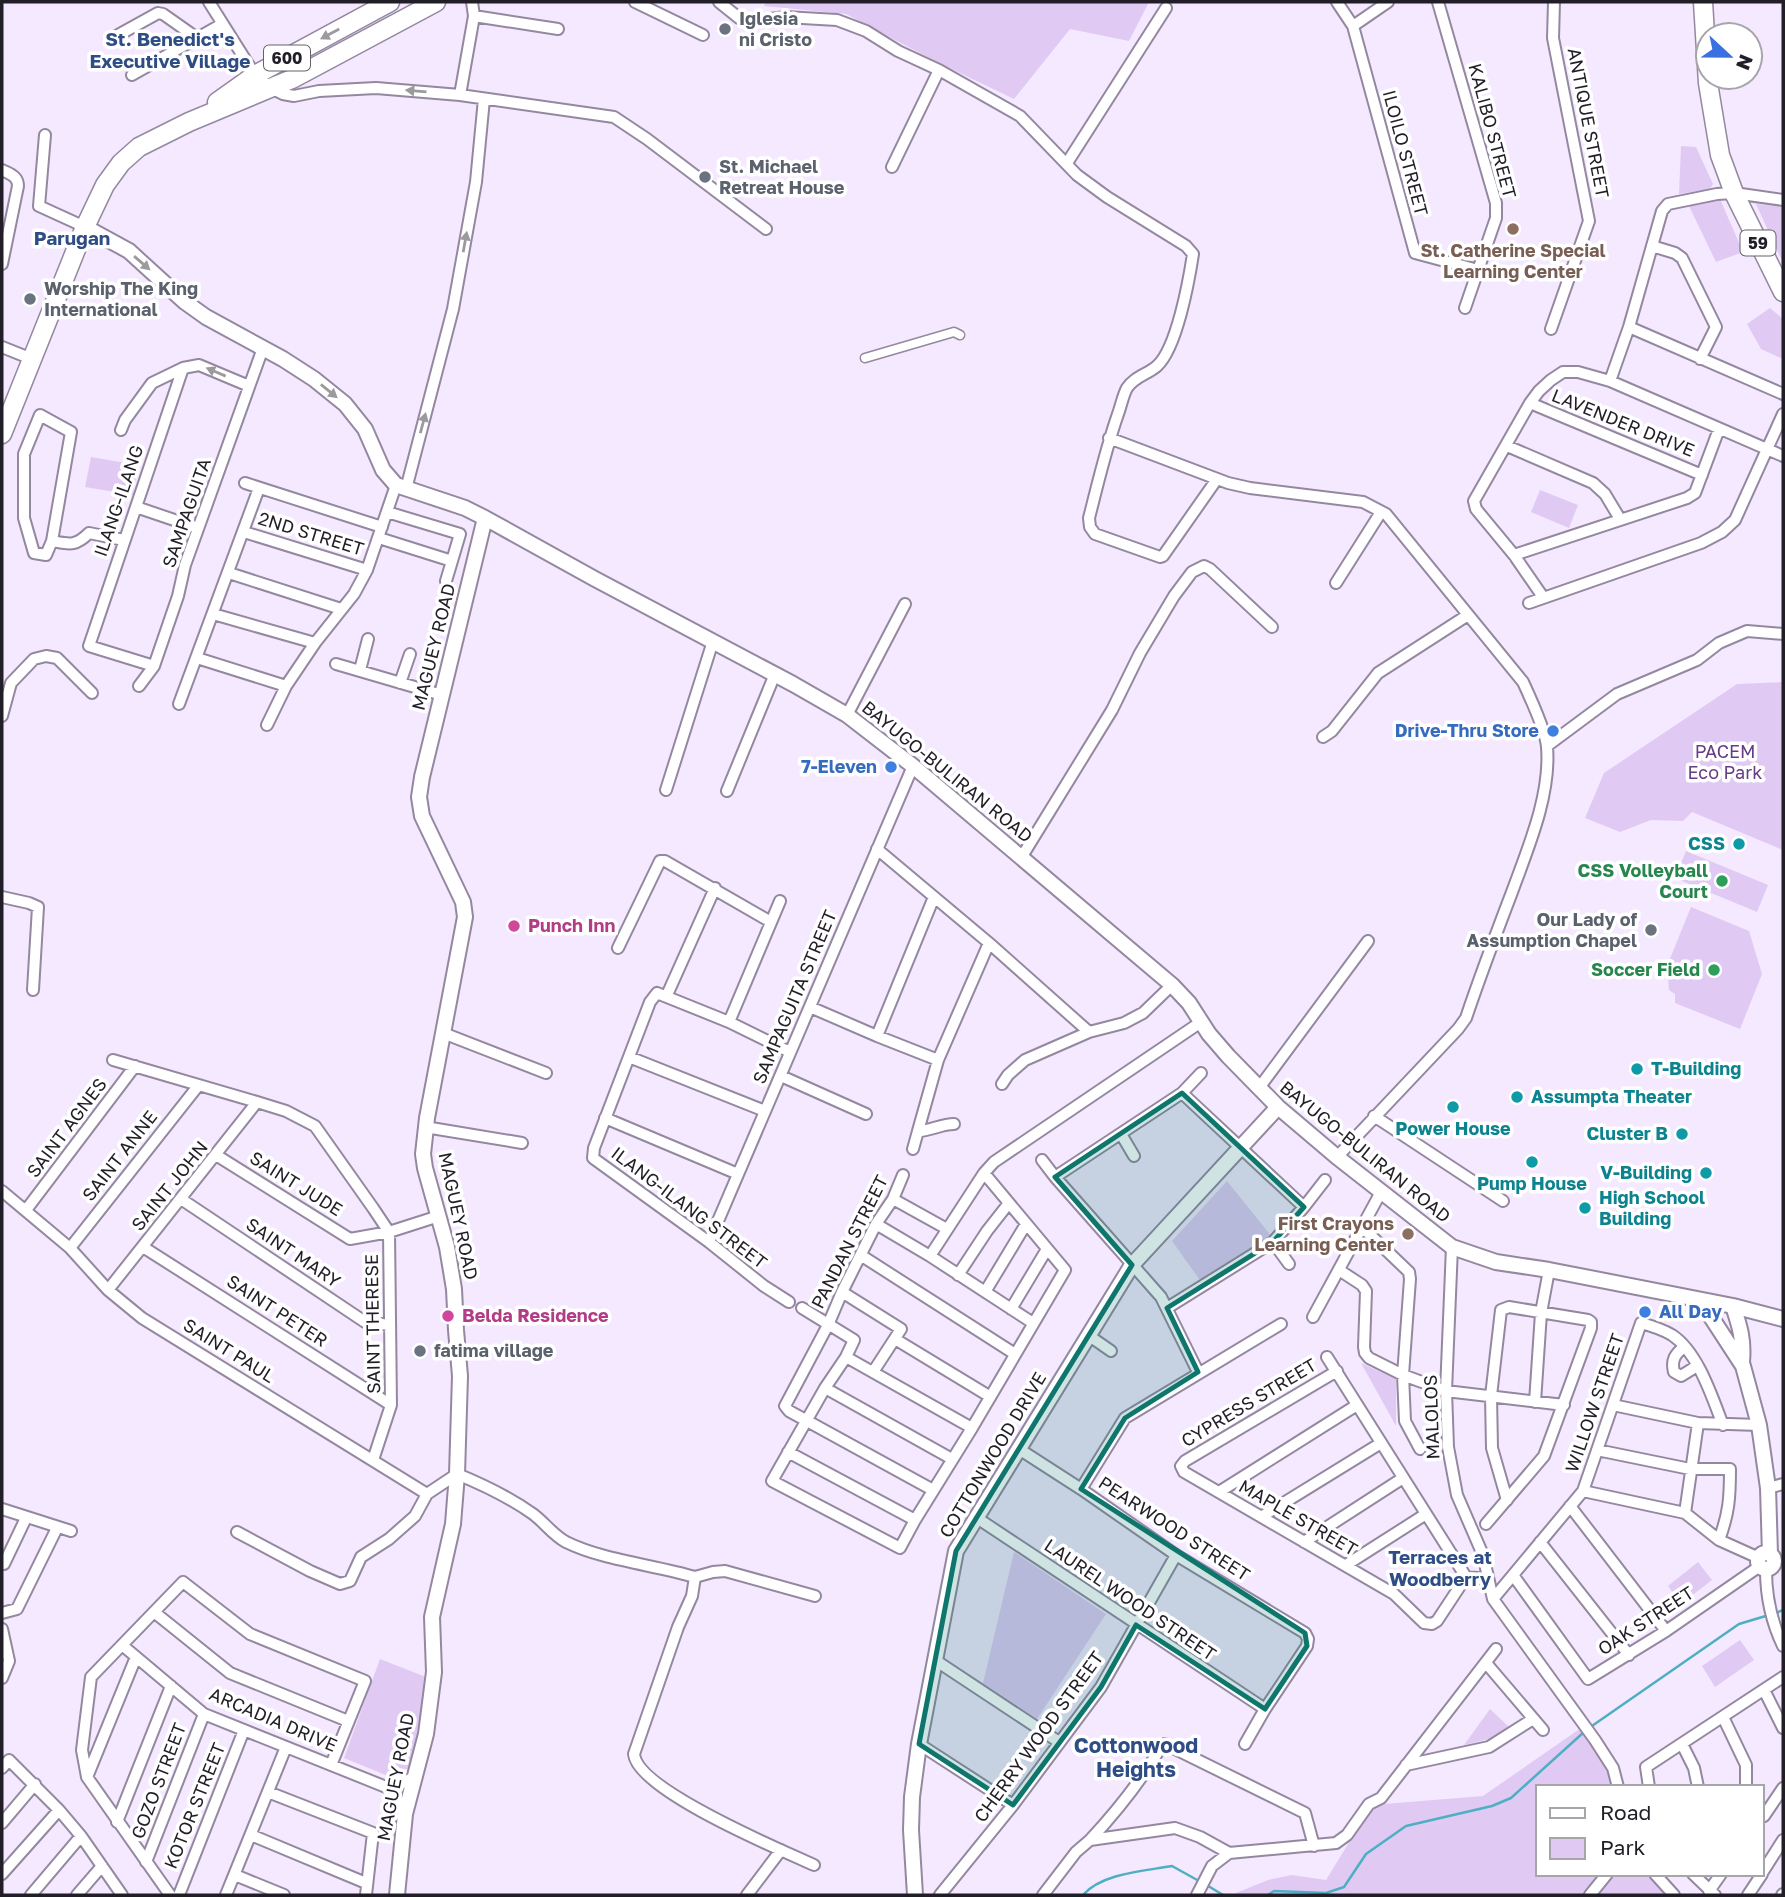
<svg xmlns="http://www.w3.org/2000/svg" width="1785" height="1897" viewBox="0 0 1785 1897" font-family="'Golos Text',sans-serif">
<rect width="100%" height="100%" fill="#f4e9fe"/>
<path fill="#e0caf4" d="M766,2H1149L1129,41L1070,29L1014,99L933,60L846,14L764,6Z
M1681,146L1696,147L1713,184L1710,189L1679,194Z
M1714,198L1720,199L1743,252L1716,262L1688,204Z
M1756,204L1783,207V263Z
M1770,308L1783,319V359L1761,349L1747,324Z
M91,457L138,465L133,495L85,487Z
M1540,490L1578,505L1569,528L1531,512Z
M1783,682V850L1692,812L1683,821L1651,820L1620,832L1585,818L1604,773L1737,684Z
M1686,851L1768,885L1757,912L1675,878Z
M1691,907L1749,931L1762,974L1740,1029L1675,1003V994L1669,990L1667,966Z
M1227,1181L1272,1237L1202,1283L1172,1241Z
M1361,1363L1396,1379V1426Z
M1014,1552L1106,1614L1037,1719L983,1683Z
M1698,1562L1712,1580L1681,1604L1668,1586Z
M1740,1640L1754,1660L1715,1687L1702,1666Z
M380,1659L431,1679L417,1765L388,1776L344,1758Z
M1490,1709L1509,1727L1493,1738L1464,1745Z
M1581,1728L1607,1771L1612,1787H1538V1874H1648L1667,1895H1235L1236,1893L1268,1880L1292,1875L1326,1880L1372,1805L1483,1796Z"/>
<g fill="none" stroke-linecap="round" stroke-linejoin="round">
<path stroke="#4eafc3" stroke-width="2.5" d="M1776,1613L1783,1610
M1589,1728L1739,1624L1769,1615
M1205,1884L1223,1895
M1083,1895C1102,1873 1145,1871 1172,1866L1199,1881
M1268,1895L1274,1891L1326,1893L1344,1887L1366,1854L1406,1826L1492,1806L1511,1798L1584,1732"/>
<defs>
<path id="pedestrian" d="M865,358L954,332L960,335"/>
<path id="minor" d="M209,2L255,75L271,88L283,94L294,96L319,91L376,88L460,95L614,117L647,139L766,229
M635,2L703,35
M719,2L739,18L756,21L785,17L837,20L866,31L898,51L939,70
M1337,2L1353,26L1415,253L1478,270
M1438,2L1496,203V218L1465,308
M474,16L558,29
M1353,26L1388,2
M111,39L158,13L163,14L197,38
M132,75L222,24
M460,95L474,16L472,2
M45,135L39,206L85,227
M1067,163L1166,8
M892,167L939,70L1020,116L1077,175L1107,197L1186,246L1193,254C1189,280 1177,348 1157,366C1148,374 1134,377 1127,388C1123,395 1121,406 1118,414C1106,448 1098,483 1089,518L1090,527L1095,534L1160,557L1163,556L1217,479
M2,170C10,174 18,176 18,186L2,264
M1652,246L1675,253L1682,258L1716,327L1700,359
M1629,327L1783,394
M1551,329L1589,221L1553,38L1554,2
M2,347L32,359
M1610,381L1629,327L1662,211L1668,204L1717,194L1734,193L1783,200
M1530,403L1702,475
M40,415L71,432L52,541L46,555L34,553L24,518V454Z
M121,430L125,420L152,383L183,368L199,365L249,386
M1109,438L1228,483L1250,488L1363,502L1386,514L1523,682C1530,697 1546,732 1547,747C1551,795 1528,848 1512,892C1496,934 1480,976 1466,1018L1458,1029L1337,1157
M1507,446L1593,483L1605,494L1620,519
M245,483L382,527
M406,489L453,309L476,182L484,99
M136,507L198,528
M387,512L460,534L446,581
M244,532L367,570
M379,538L452,561
M52,541C69,544 75,547 89,533L124,540
M1514,555L1687,498L1695,493L1719,429
M229,573L341,609
M1336,583L1381,512
M1543,597L1514,555L1476,509L1474,501L1530,403L1539,391L1551,380L1563,372H1578L1610,381L1783,456
M1529,603L1701,543L1722,532L1735,520L1783,414
M213,614L315,643
M197,658L286,686
M336,664L442,695
M154,666L89,646L183,368
M360,670L368,639
M400,683L410,654
M139,686L154,666L178,596L185,565L263,348
M179,704L259,488
M847,715L905,604
M2,716L11,683L34,659L46,656L57,658L92,693
M267,725L286,686L315,643L354,594L367,570L396,485
M1323,737L1332,731L1378,673L1468,615
M1547,746L1617,694L1697,660L1719,643L1747,631L1783,634
M666,790L713,641
M727,791L775,674
M877,849L989,943L1089,1032
M1021,858L1112,710L1140,653L1174,596L1192,572L1204,566L1210,569L1272,627
M2,897L29,903L38,907L33,990
M618,948L660,861H665L771,922
M667,995L715,888
M810,1007L877,1036L938,1060
M729,1022L780,901
M443,1033L546,1073
M877,1036L934,897
M629,1057L765,1111
M113,1060L257,1102L286,1111L315,1126L373,1208L389,1232L391,1405L373,1460
M781,1076L866,1114
M1002,1084L1008,1075L1025,1060L1089,1032L1124,1023L1143,1013L1172,985
M1259,1088L1368,941
M1182,1093L1304,1207
M1374,1116L1503,1201
M605,1118L738,1174
M954,1124C941,1124 930,1131 918,1131L938,1060L989,943
M425,1127L522,1143
M1121,1134L1134,1156
M913,1149L918,1131
M216,1155L350,1239L389,1232L439,1216
M1042,1160L1055,1177L1161,1297L1198,1372
M903,1175L893,1199L876,1224L842,1292L828,1325L785,1406L789,1411L933,1490
M1055,1177L1182,1093L1201,1073
M2,1191L70,1248L108,1290L142,1318L427,1494L457,1474C484,1485 509,1497 533,1514C544,1522 553,1535 566,1542C602,1560 655,1565 695,1577L692,1596L678,1627L634,1754C637,1790 781,1850 814,1865
M181,1199L365,1322L390,1325
M893,1199L947,1229
M26,1210L135,1066
M876,1224L930,1256L1033,1323
M1363,1228L1409,1272L1410,1279L1403,1375L1405,1421L1420,1449
M709,1242L913,766
M1273,1242L1289,1264
M143,1247L391,1405
M1452,1247L1446,1391L1448,1447L1457,1495L1483,1555L1493,1599L1595,1740L1613,1768L1618,1787
M70,1248L198,1086
M862,1256L1015,1354
M930,1256L984,1173L994,1162L1201,1022
M1339,1270L1362,1285L1366,1291L1364,1347L1365,1353L1369,1358L1403,1375L1446,1391L1564,1405
M958,1275L987,1231L1009,1203
M108,1290L257,1102
M842,1292L901,1329L873,1372
M985,1292L1026,1224
M789,1302L764,1286L709,1242L593,1158L594,1148L650,1002L657,993L729,1022L790,1052
M802,1308L854,1340L846,1357L825,1388L772,1481L900,1548L915,1520L972,1428L1065,1270L984,1173
M1167,1308L1273,1242L1304,1207L1325,1180
M1011,1309L1047,1249
M1313,1317L1381,1192
M1088,1335L1111,1351
M895,1339L989,1396
M1684,1347C1675,1354 1671,1360 1674,1372L1681,1376L1697,1366
M846,1357L972,1428
M1327,1357L1466,1577
M1337,1371L1185,1461L1181,1466L1184,1472L1394,1594L1424,1623L1432,1624L1437,1621L1466,1577L1488,1579
M825,1388L952,1459
M1535,1402L1541,1313L1549,1270
M1613,1405L1698,1423L1759,1425
M1019,1449L1081,1489L1176,1555L1305,1633L1308,1639L1307,1646L1265,1709L1245,1744
M1597,1450L1690,1469H1730C1730,1498 1729,1513 1719,1540
M788,1452L915,1520
M1768,1488L1783,1484
M1081,1489L1125,1418L1281,1324
M1583,1491L1685,1513L1719,1540L1759,1558
M1219,1492L1357,1405
M1570,1506L1666,1631
M2,1509L71,1531
M1685,1513L1698,1423
M1261,1517L1381,1443
M977,1518L1265,1709
M1486,1524L1544,1456L1591,1328V1322L1588,1320L1509,1307L1501,1310L1491,1396L1492,1448L1507,1500
M237,1532L310,1571L340,1584L350,1581L361,1557L389,1539L415,1516L427,1494
M1304,1542L1403,1478
M1540,1542L1629,1655
M2,1564H4L26,1518
M1346,1565L1426,1514
M1766,1570C1766,1597 1771,1621 1783,1646
M1513,1575L1588,1679L1666,1631L1760,1566
M695,1577L713,1572L725,1571L815,1596
M1493,1599L1583,1491L1641,1323C1652,1326 1662,1329 1672,1335C1698,1352 1712,1397 1723,1425
M154,1612L230,1673L348,1721
M2,1613L17,1609L57,1528
M2,1629L9,1661L2,1678
M122,1645L204,1714L391,1789
M935,1660L1059,1742
M1486,1663L1543,1730
M1764,1690L1783,1728
M1723,1717L1746,1765V1787
M919,1744L1013,1805
M1682,1744L1694,1768L1698,1787
M1406,1765L1489,1747L1533,1719
M2,1768L9,1760L59,1810L81,1836L122,1895
M87,1777L136,1657
M1649,1787L1646,1767L1783,1677
M268,1792L373,1833L366,1895
M405,1814L391,1789L416,1776
M1762,1816H1764L1783,1788
M117,1822L171,1686
M2,1823L35,1784
M251,1835L366,1883
M1090,1840C1117,1811 1141,1781 1161,1747L1165,1744L1305,1813L1314,1846
M146,1862L204,1714
M1762,1873L1783,1840
M2,1874L59,1810
M1655,1874L1674,1895
M1693,1874L1715,1895
M235,1875L284,1895
M1709,1891L1721,1874
M31,1895L81,1836
M77,1895L102,1866
M170,1895L87,1777L82,1750L91,1677L183,1582L250,1634L365,1681L331,1765
M179,1895L244,1730
M226,1895L286,1747
M747,1895L781,1850
M940,1895L1013,1805L1101,1687L1176,1555
M1043,1895L1076,1852L1090,1840L1175,1828L1200,1837L1229,1853L1336,1843L1347,1835L1369,1804L1381,1798L1496,1649
M1197,1895L1212,1866L1229,1853
M1590,1895L1607,1874
M1748,1895L1762,1874
M1782,1895L1783,1894"/>
<path id="tertiary" d="M85,227L129,251L185,302L206,317L283,359L314,379L345,404L365,429L383,470L396,485L465,508L485,518L595,579L793,684L847,715L913,766L1172,985L1189,1003L1209,1034L1228,1056L1278,1107L1337,1157L1452,1247L1496,1262L1549,1270L1733,1306L1783,1319
M1700,1300L1743,1366L1759,1425L1768,1488L1770,1554
M1733,1306C1740,1327 1744,1340 1742,1362
M1758 1561a8 8 0 1 1 16 0a8 8 0 1 1-16 0Z
M397,1895L405,1814L426,1734L434,1672L432,1617L453,1524L457,1474L460,1376L456,1330L454,1289L447,1247L425,1168L423,1154L427,1118L465,917L463,902L422,816L419,797L422,777L485,518
M915,1895L911,1830L912,1797L919,1744L956,1551L1132,1265L1278,1107"/>
<path id="primary" d="M1703,2L1708,83L1720,155L1734,193L1783,292
M217,102L255,75L390,2
M2,434L85,227L105,185L121,163L139,147L189,122L292,79L436,2"/>
</defs>
<use href="#pedestrian" stroke="#9488a0" stroke-width="11"/>
<use href="#minor" stroke="#9488a0" stroke-width="14"/>
<use href="#tertiary" stroke="#9488a0" stroke-width="18"/>
<use href="#primary" stroke="#9488a0" stroke-width="21"/>
<use href="#pedestrian" stroke="#fff" stroke-width="8"/>
<use href="#minor" stroke="#fff" stroke-width="10"/>
<use href="#tertiary" stroke="#fff" stroke-width="14"/>
<use href="#primary" stroke="#fff" stroke-width="18"/>
</g>
<defs><path id="oneway-solid" d="M-6-.8H1V-3.2L6.5 0L1 3.2V.8H-6Z" transform="scale(1.75)"/></defs>
<g fill="#9c9a9e">
<use href="#oneway-solid" transform="translate(330 34) rotate(152)"/>
<use href="#oneway-solid" transform="translate(416 91) rotate(-175)"/>
<use href="#oneway-solid" transform="translate(465 242) rotate(-80)"/>
<use href="#oneway-solid" transform="translate(142 263) rotate(41)"/>
<use href="#oneway-solid" transform="translate(216 372) rotate(-157)"/>
<use href="#oneway-solid" transform="translate(329 391) rotate(39)"/>
<use href="#oneway-solid" transform="translate(423 423) rotate(-75)"/>
</g>
<path fill="#0f766e" fill-opacity="0.2" stroke="#0f766e" stroke-width="5" stroke-linejoin="round" d="M1182,1093L1304,1207L1273,1242L1167,1308L1198,1372L1125,1418L1081,1489L1305,1633L1307,1646L1265,1709L1136,1625L1101,1687L1013,1805L919,1744L956,1551L1132,1265L1055,1177Z"/>
<g fill="#6b7280" stroke="#fff" stroke-width="2.5">
<circle cx="725" cy="29" r="7"/>
<circle cx="705" cy="177" r="7"/>
<circle cx="30" cy="299" r="7"/>
<circle cx="1651" cy="930" r="7"/>
<circle cx="420" cy="1351" r="7"/>
</g>
<g fill="#8d6e63" stroke="#fff" stroke-width="2.5">
<circle cx="1513" cy="229" r="7"/>
<circle cx="1408" cy="1234" r="7"/>
</g>
<g fill="#3f7fe0" stroke="#fff" stroke-width="2.5">
<circle cx="1553" cy="731" r="7"/>
<circle cx="891" cy="767" r="7"/>
<circle cx="1645" cy="1312" r="7"/>
</g>
<g fill="#0f9aa8" stroke="#fff" stroke-width="2.5">
<circle cx="1739" cy="844" r="7"/>
<circle cx="1637" cy="1069" r="7"/>
<circle cx="1517" cy="1097" r="7"/>
<circle cx="1453" cy="1107" r="7"/>
<circle cx="1682" cy="1134" r="7"/>
<circle cx="1532" cy="1162" r="7"/>
<circle cx="1706" cy="1173" r="7"/>
<circle cx="1585" cy="1208" r="7"/>
</g>
<g fill="#2e9e5b" stroke="#fff" stroke-width="2.5">
<circle cx="1722" cy="881" r="7"/>
<circle cx="1714" cy="970" r="7"/>
</g>
<g fill="#d1479c" stroke="#fff" stroke-width="2.5">
<circle cx="514" cy="926" r="7"/>
<circle cx="448" cy="1316" r="7"/>
</g>
<g text-anchor="middle" stroke-width="7" stroke-linejoin="round" paint-order="stroke">
<g fill="#fff" stroke="#646268" stroke-width="2">
<rect x="264" y="45.5" width="46" height="25" rx="5"/>
<rect x="1740.5" y="230.5" width="35" height="25" rx="5"/>
</g>
<g font-size="16" font-weight="bold" fill="#221e27">
<text x="287" y="64">600</text>
<text x="1758" y="249">59</text>
</g>
<g font-size="18" font-weight="bold" fill="#5b616d" stroke="#fff" text-anchor="start">
<text x="739" y="25">Iglesia<tspan x="739" dy="21">ni Cristo</tspan></text>
<text x="719" y="173">St. Michael<tspan x="719" dy="21">Retreat House</tspan></text>
<text x="44" y="295">Worship The King<tspan x="44" dy="21">International</tspan></text>
<text x="1637" y="926" text-anchor="end">Our Lady of<tspan x="1637" dy="21">Assumption Chapel</tspan></text>
<text x="434" y="1357">fatima village</text>
</g>
<g font-size="18" fill="#221e27" stroke="#fff">
<text transform="translate(1588 123) rotate(79)" y="6">ANTIQUE STREET</text>
<text transform="translate(1492 131) rotate(75)" y="6">KALIBO STREET</text>
<text transform="translate(1405 153) rotate(75)" y="6">ILOILO STREET</text>
<text transform="translate(1623 423) rotate(22)" y="6">LAVENDER DRIVE</text>
<text transform="translate(119 501) rotate(-71)" y="6">ILANG-ILANG</text>
<text transform="translate(187 513) rotate(-71)" y="6">SAMPAGUITA</text>
<text transform="translate(311 534) rotate(17)" y="6">2ND STREET</text>
<text transform="translate(434 647) rotate(-76)" y="6">MAGUEY ROAD</text>
<text transform="translate(947 772) rotate(39)" y="6">BAYUGO-BULIRAN ROAD</text>
<text transform="translate(795 997) rotate(-67)" y="6">SAMPAGUITA STREET</text>
<text transform="translate(67 1128) rotate(-53)" y="6">SAINT AGNES</text>
<text transform="translate(1365 1152) rotate(39)" y="6">BAYUGO-BULIRAN ROAD</text>
<text transform="translate(120 1156) rotate(-52)" y="6">SAINT ANNE</text>
<text transform="translate(296 1184) rotate(32)" y="6">SAINT JUDE</text>
<text transform="translate(170 1186) rotate(-51)" y="6">SAINT JOHN</text>
<text transform="translate(689 1208) rotate(37)" y="6">ILANG-ILANG STREET</text>
<text transform="translate(458 1216) rotate(78)" y="6">MAGUEY ROAD</text>
<text transform="translate(850 1242) rotate(-63)" y="6">PANDAN STREET</text>
<text transform="translate(293 1253) rotate(34)" y="6">SAINT MARY</text>
<text transform="translate(277 1311) rotate(33)" y="6">SAINT PETER</text>
<text transform="translate(373 1324) rotate(-91)" y="6">SAINT THERESE</text>
<text transform="translate(229 1351) rotate(32)" y="6">SAINT PAUL</text>
<text transform="translate(1249 1403) rotate(-31)" y="6">CYPRESS STREET</text>
<text transform="translate(1595 1403) rotate(-71)" y="6">WILLOW STREET</text>
<text transform="translate(1432 1417) rotate(-92)" y="6">MALOLOS</text>
<text transform="translate(993 1455) rotate(-59)" y="6">COTTONWOOD DRIVE</text>
<text transform="translate(1298 1518) rotate(30)" y="6">MAPLE STREET</text>
<text transform="translate(1174 1529) rotate(33)" y="6">PEARWOOD STREET</text>
<text transform="translate(1130 1600) rotate(34)" y="6">LAUREL WOOD STREET</text>
<text transform="translate(1646 1621) rotate(-33)" y="6">OAK STREET</text>
<text transform="translate(273 1720) rotate(23)" y="6">ARCADIA DRIVE</text>
<text transform="translate(1039 1737) rotate(-54)" y="6">CHERRY WOOD STREET</text>
<text transform="translate(396 1777) rotate(-79)" y="6">MAGUEY ROAD</text>
<text transform="translate(159 1781) rotate(-69)" y="6">GOZO STREET</text>
<text transform="translate(195 1806) rotate(-68)" y="6">KOTOR STREET</text>
</g>
<g font-size="18" font-weight="bold" fill="#785e54" stroke="#fff">
<text x="1513" y="257">St. Catherine Special<tspan x="1513" dy="21">Learning Center</tspan></text>
<text x="1394" y="1230" text-anchor="end">First Crayons<tspan x="1394" dy="21">Learning Center</tspan></text>
</g>
<g font-size="18" font-weight="bold" fill="#366cbe" stroke="#fff" text-anchor="end">
<text x="1539" y="737">Drive-Thru Store</text>
<text x="877" y="773">7-Eleven</text>
<text x="1659" y="1318" text-anchor="start">All Day</text>
</g>
<g font-size="18" fill="#663c87" stroke="#fff">
<text x="1725" y="758">PACEM<tspan x="1725" dy="21">Eco Park</tspan></text>
</g>
<g font-size="18" font-weight="bold" fill="#0d838f" stroke="#fff" text-anchor="end">
<text x="1725" y="850">CSS</text>
<text x="1651" y="1075" text-anchor="start">T-Building</text>
<text x="1531" y="1103" text-anchor="start">Assumpta Theater</text>
<text x="1453" y="1135" text-anchor="middle">Power House</text>
<text x="1668" y="1140">Cluster B</text>
<text x="1692" y="1179">V-Building</text>
<text x="1532" y="1190" text-anchor="middle">Pump House</text>
<text x="1599" y="1204" text-anchor="start">High School<tspan x="1599" dy="21">Building</tspan></text>
</g>
<g font-size="18" font-weight="bold" fill="#27864d" stroke="#fff" text-anchor="end">
<text x="1708" y="877">CSS Volleyball<tspan x="1708" dy="21">Court</tspan></text>
<text x="1700" y="976">Soccer Field</text>
</g>
<g font-size="18" font-weight="bold" fill="#b23c85" stroke="#fff" text-anchor="start">
<text x="528" y="932">Punch Inn</text>
<text x="462" y="1322">Belda Residence</text>
</g>
<g font-size="19" font-weight="bold" fill="#2f4d85" stroke="#fff">
<text x="170" y="46">St. Benedict's<tspan x="170" dy="22">Executive Village</tspan></text>
<text x="72" y="245">Parugan</text>
<text x="1440" y="1564">Terraces at<tspan x="1440" dy="22">Woodberry</tspan></text>
</g>
<g font-size="21" font-weight="bold" fill="#2f4d85" stroke="#fff">
<text x="1136" y="1753">Cottonwood<tspan x="1136" dy="24">Heights</tspan></text>
</g>
</g>
<rect width="1785" height="1897" fill="none" stroke="#221e27" stroke-width="7"/>
<rect x="1536" y="1785" width="228" height="91" fill="#ffffff" stroke="#a7a5a9" stroke-width="2"/>
<rect x="1550" y="1808" width="35" height="10" fill="#ffffff" stroke="#a7a5a9" stroke-width="2"/>
<text x="1600" y="1820" font-size="21" fill="#221e27">Road</text>
<rect x="1550" y="1838" width="35" height="21" fill="#e0caf4" stroke="#a7a5a9" stroke-width="2"/>
<text x="1600" y="1855" font-size="21" fill="#221e27">Park</text>
<g transform="translate(1729 56) rotate(112)"><circle r="33" fill="#ffffff" stroke="#a7a5a9" stroke-width="2"/>
<path d="M0-5L12 26L0 18L-12 26Z" fill="#3971e0"/>
<text y="-10" font-size="19" font-weight="bold" text-anchor="middle" fill="#221e27">N</text>
</g>
</svg>
